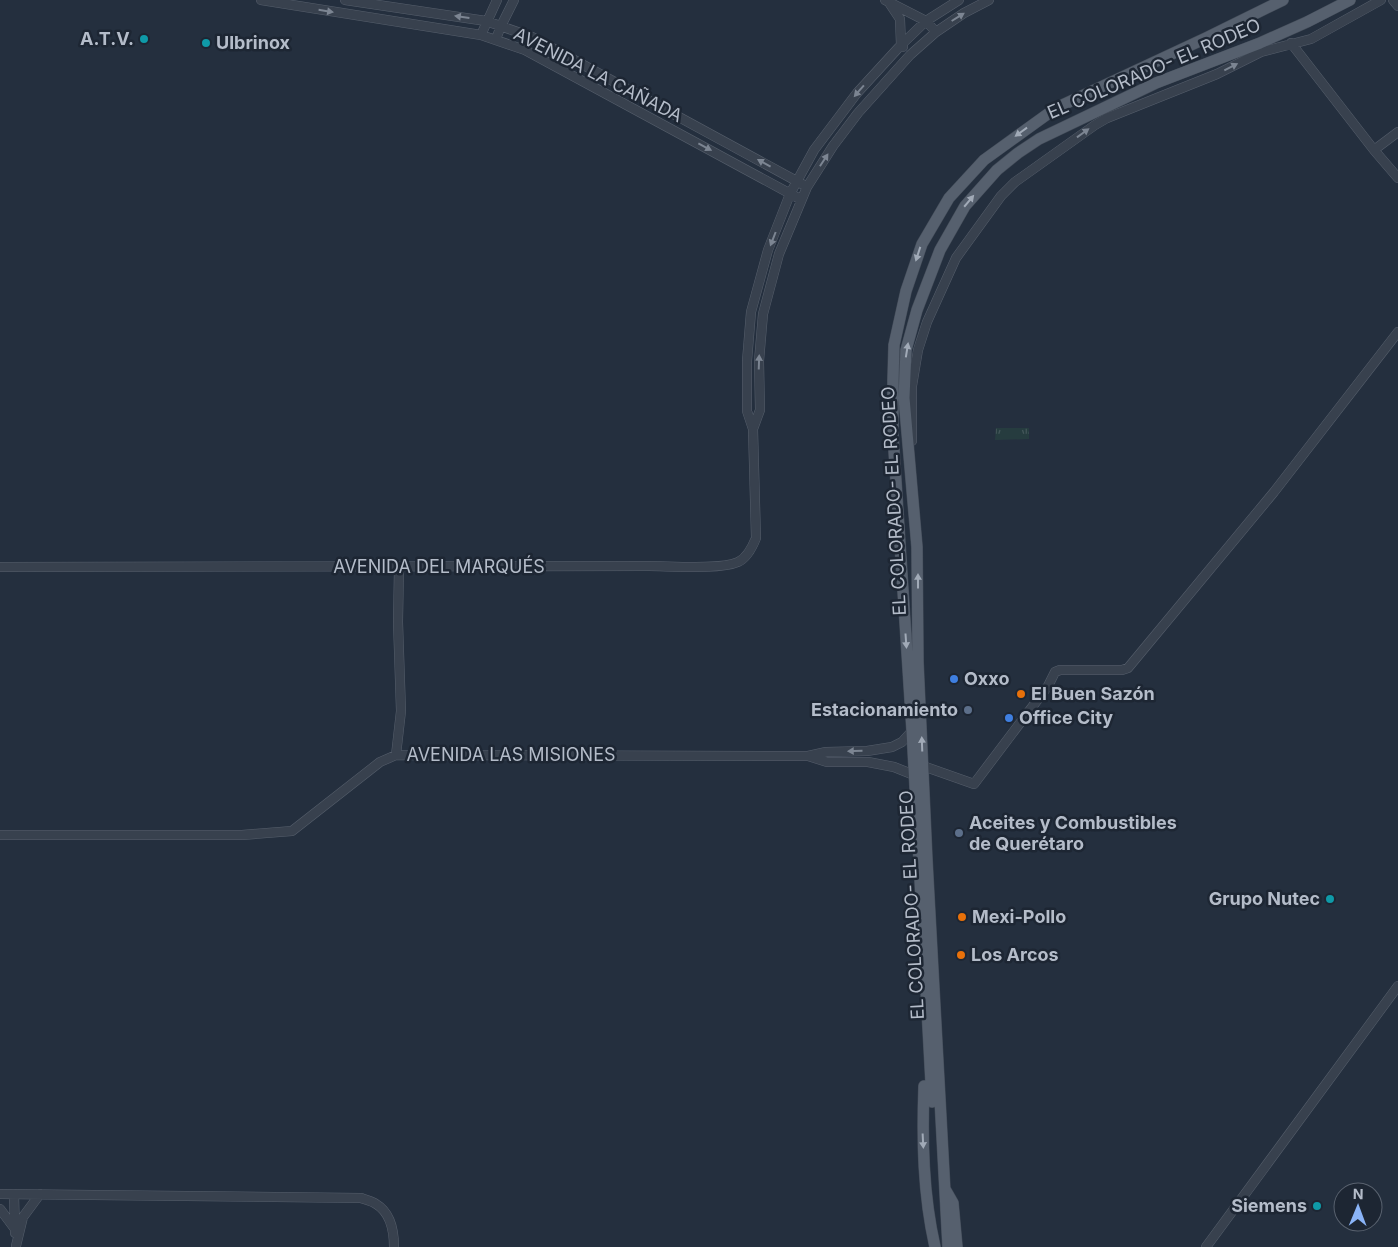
<svg xmlns="http://www.w3.org/2000/svg" width="1398" height="1247" viewBox="0 0 1398 1247" font-family="Inter,sans-serif">
<defs>
<pattern id="grass-tufts" width="24" height="20" patternUnits="userSpaceOnUse" patternTransform="scale(1.25)"><rect width="24" height="20" fill="#263c3f"/><path d="M3 7l-1-3M5 7V3M7 7l1-3M15 17l-1-3M17 17v-4M19 17l1-3" fill="none" stroke="#435659"/></pattern>
</defs>
<rect width="100%" height="100%" fill="#242f3e"/>
<path fill="url(#grass-tufts)" d="M996,428H1029V439L995,440Z"/>
<g fill="none" stroke-linecap="round" stroke-linejoin="round">
<defs>
<path id="minor" d="M261,0L481,35L525,50L800,199
M345,0L486,21L532,37L802,184
M885,0L926,21L936,32
M1393,0L1398,6
M890,4L900,19L901,45L903,47
M481,35L497,0
M496,39L501,26L514,0
M1291,43L1374,150L1398,178
M1374,150L1398,132
M753,429L760,410L759,361L763,314L779,254L807,187L833,146L858,113L910,55L936,32L964,13L989,0
M912,441V386L918,350L927,322L956,258L1001,196L1015,182L1095,125L1107,118L1217,74L1261,52L1311,39L1381,0
M0,567L649,566C670,566 720,570 738,562C747,558 752,548 756,538L753,429L747,411V361L751,312L768,250L790,194L814,150L857,93L901,45L926,21L959,0
M396,755L401,711L398,622L399,568
M808,756L827,762H868L894,767L914,775
M923,766L974,784L1048,686L1055,672L1060,670H1122L1128,668L1274,492L1398,332
M0,835H242L292,831L380,762L396,755L808,756L826,752L867,751L892,747L902,742L912,731
M0,1194L361,1198C366,1200 372,1201 376,1204C391,1213 394,1231 394,1247
M14,1194L15,1233
M0,1209L15,1229
M16,1246L23,1217L40,1194
M1206,1247L1398,986"/>
<path id="major" d="M924,1086C922,1140 923,1194 935,1247
M932,1102L912,731L893,435V380L894,345L906,291L922,244L949,198L984,160L1056,108L1206,38L1283,0
M945,1189L953,1203L957,1247
M948,1247L927,860L918,662L917,547L904,398L906,350L917,310L940,250L965,206L997,170L1018,153L1039,139L1156,83L1260,43L1307,22L1350,0"/>
</defs>
<use href="#minor" stroke="#565f6c" stroke-width="10"/>
<use href="#major" stroke="#414a57" stroke-width="12"/>
<use href="#minor" stroke="#38414e" stroke-width="9"/>
<use href="#major" stroke="#56606e" stroke-width="11"/>
</g>
<defs><path id="oneway-solid" d="M-6-.8H1V-3.2L6.5 0L1 3.2V.8H-6Z" transform="scale(1.25)"/></defs>
<g fill="#7c8592">
<use href="#oneway-solid" transform="translate(326 11) rotate(9)"/>
<use href="#oneway-solid" transform="translate(462 17) rotate(-172)"/>
<use href="#oneway-solid" transform="translate(958 17) rotate(-32)"/>
<use href="#oneway-solid" transform="translate(1231 67) rotate(-27)"/>
<use href="#oneway-solid" transform="translate(859 91) rotate(131)"/>
<use href="#oneway-solid" transform="translate(1083 133) rotate(-36)"/>
<use href="#oneway-solid" transform="translate(705 147) rotate(28)"/>
<use href="#oneway-solid" transform="translate(824 160) rotate(-57)"/>
<use href="#oneway-solid" transform="translate(764 163) rotate(-151)"/>
<use href="#oneway-solid" transform="translate(773 239) rotate(111)"/>
<use href="#oneway-solid" transform="translate(759 362) rotate(-88)"/>
<use href="#oneway-solid" transform="translate(855 751) rotate(179)"/>
</g>
<g fill="#a1aab7">
<use href="#oneway-solid" transform="translate(1021 132) rotate(144)"/>
<use href="#oneway-solid" transform="translate(969 201) rotate(-50)"/>
<use href="#oneway-solid" transform="translate(918 254) rotate(108)"/>
<use href="#oneway-solid" transform="translate(907 350) rotate(-81)"/>
<use href="#oneway-solid" transform="translate(918 581) rotate(-90)"/>
<use href="#oneway-solid" transform="translate(906 641) rotate(86)"/>
<use href="#oneway-solid" transform="translate(922 744) rotate(-92)"/>
<use href="#oneway-solid" transform="translate(923 1141) rotate(87)"/>
</g>
<g fill="#0f9aa8" stroke="#1d2633" stroke-width="2">
<circle cx="144" cy="39" r="5"/>
<circle cx="206" cy="43" r="5"/>
<circle cx="1330" cy="899" r="5"/>
<circle cx="1317" cy="1206" r="5"/>
</g>
<g fill="#3f7fe0" stroke="#1d2633" stroke-width="2">
<circle cx="954" cy="679" r="5"/>
<circle cx="1009" cy="718" r="5"/>
</g>
<g fill="#e8710a" stroke="#1d2633" stroke-width="2">
<circle cx="1021" cy="694" r="5"/>
<circle cx="962" cy="917" r="5"/>
<circle cx="961" cy="955" r="5"/>
</g>
<g fill="#5c6f8a" stroke="#1d2633" stroke-width="2">
<circle cx="968" cy="710" r="5"/>
<circle cx="959" cy="833" r="5"/>
</g>
<g text-anchor="middle" stroke-width="5" stroke-linejoin="round" paint-order="stroke">
<g font-size="18" font-weight="bold" fill="#b4bcc9" stroke="#1d2633" text-anchor="start">
<text x="134" y="45" text-anchor="end">A.T.V.</text>
<text x="216" y="49">Ulbrinox</text>
<text x="964" y="685">Oxxo</text>
<text x="1031" y="700">El Buen Sazón</text>
<text x="958" y="716" text-anchor="end">Estacionamiento</text>
<text x="1019" y="724">Office City</text>
<text x="969" y="829">Aceites y Combustibles<tspan x="969" dy="21">de Querétaro</tspan></text>
<text x="1320" y="905" text-anchor="end">Grupo Nutec</text>
<text x="972" y="923">Mexi-Pollo</text>
<text x="971" y="961">Los Arcos</text>
<text x="1307" y="1212" text-anchor="end">Siemens</text>
</g>
<g font-size="18" fill="#b4bcc9" stroke="#1d2633">
<text transform="translate(1154 69) rotate(-23)" y="6">EL COLORADO- EL RODEO</text>
<text transform="translate(598 75) rotate(27)" y="6">AVENIDA LA CAÑADA</text>
<text transform="translate(894 501) rotate(-93)" y="6">EL COLORADO- EL RODEO</text>
<text x="439" y="573">AVENIDA DEL MARQUÉS</text>
<text x="511" y="761">AVENIDA LAS MISIONES</text>
<text transform="translate(912 905) rotate(-93)" y="6">EL COLORADO- EL RODEO</text>
</g>
</g>
<g transform="translate(1358 1207) rotate(1)"><circle r="24" fill="#1d2633" stroke="#59626f"/>
<path d="M0-4L9 19L0 12L-9 19Z" fill="#8ab4f8"/>
<text y="-8" font-size="14" font-weight="bold" text-anchor="middle" fill="#b4bcc9">N</text>
</g>
</svg>
